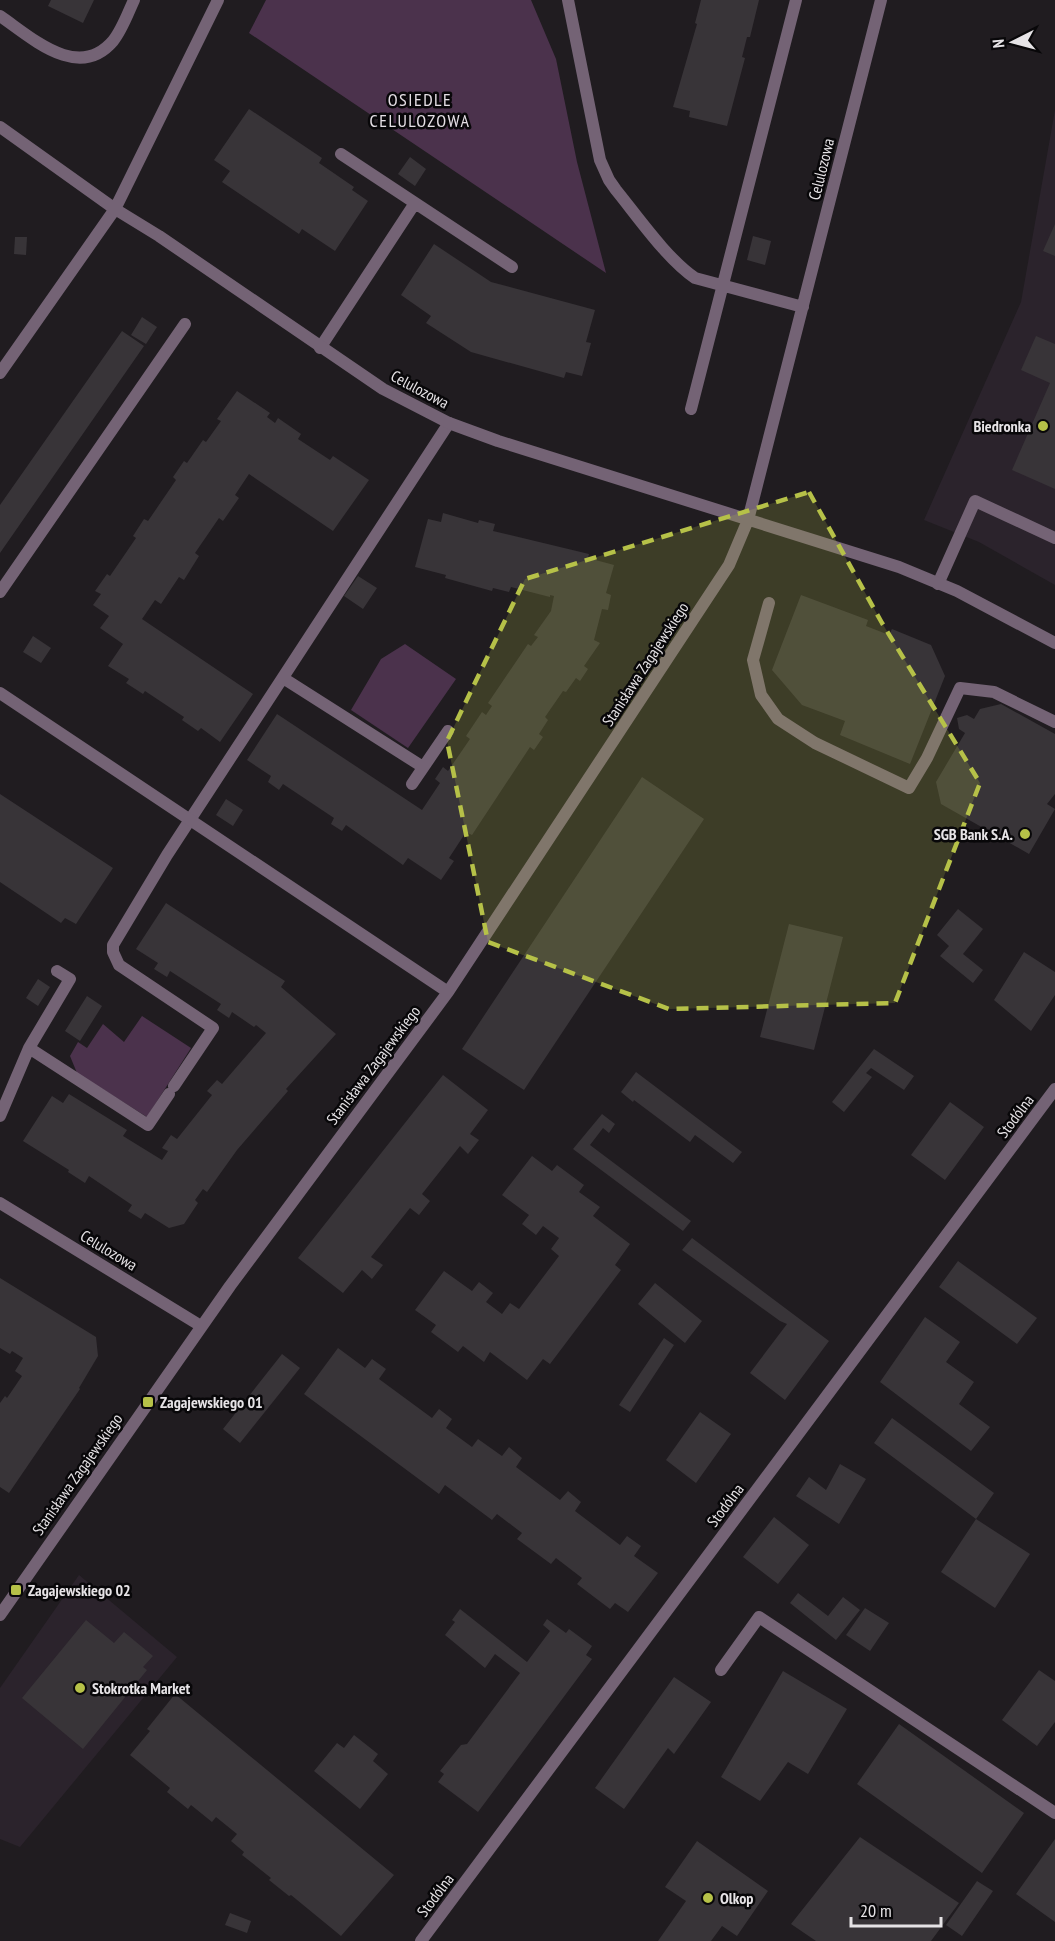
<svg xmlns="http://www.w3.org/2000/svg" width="1055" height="1941" viewBox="0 0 1055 1941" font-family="'PT Sans Narrow',sans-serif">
<rect width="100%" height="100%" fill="#201c20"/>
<path fill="#2b232c" d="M1055,110V585L979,542L924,520L1021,302Z
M79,1575L177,1657L20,1847L0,1839V1688Z"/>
<path fill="#4b324c" d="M266,0H531L556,59L577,162L606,273L249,33Z
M405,644L456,679L408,748L351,710L381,659Z
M142,1016L191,1048L147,1117L77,1073L70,1056L78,1042L87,1048L103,1024L124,1042Z"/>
<path fill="#383438" d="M51,0H94L83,23L48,6Z
M701,0H759L750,37H747L742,57L745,58L727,126L689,117L690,111L673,107L697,24L695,23Z
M249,109L322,158L319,163L354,187L352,190L368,201L335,251L302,229L299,234L222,182L230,171L214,160Z
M410,157L426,169L415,186L398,174Z
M1055,224V256L1043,251Z
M753,236L771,241L765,265L747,260Z
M15,237H27L26,255L14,254Z
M434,244L491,282L595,310L586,342L591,343L582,376L566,372L564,378L471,352L426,323L431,316L401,295Z
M142,317L157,327L146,344L131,335Z
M122,331L144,346L0,553V505Z
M1036,336L1055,344V489L1012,470L1050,383L1021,370Z
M237,391L270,413L267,417L275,423L278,418L301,434L298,439L330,460L333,456L369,480L333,531L249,474L235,495L239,498L223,521L219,518L195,553L199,556L184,580L179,577L161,604L155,600L142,619L253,694L220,742L201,728L198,731L182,720L184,717L145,691L143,694L126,683L129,679L108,666L123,644L100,628L109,616L93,605L101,594L95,591L107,574L110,576L136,538L133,536L144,519L148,521L176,480L173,477L184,461L187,463L203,440L206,442L221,421L217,419Z
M443,513L478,523L479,520L495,524L493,531L589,554L588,558L614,565L606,593L611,595L608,610L602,609L594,640L600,643L584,666L588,669L580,681L576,678L566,692L563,691L545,717L548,720L539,734L543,737L534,750L530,747L472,835L466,832L449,858L454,861L441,880L408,858L403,865L346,825L342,831L331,824L334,818L283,784L279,790L268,782L271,776L247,760L277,714L422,810L440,783L435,779L443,767L448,771L470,739L466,736L482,712L486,715L492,706L488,703L528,644L531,646L538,637L534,635L551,611L554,596L550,595V597L511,587L509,592L493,588L492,591L445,578L446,575L415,567L428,519L441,522Z
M358,576L377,588L363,609L344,596Z
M801,595L868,620L866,626L889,635L892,629L931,645L945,676L910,764L840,735L845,721L802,705L772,670Z
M33,636L51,648L41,663L23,652Z
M1001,704L1055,734V794L1047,804L1055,809L1029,854L941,804L936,782L965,733L959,729L957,718L967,715L974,719L980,709Z
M642,777L704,819L524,1090L462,1049Z
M0,794L113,868L76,924L65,918L61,923L0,882Z
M226,799L243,810L233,826L216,815Z
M166,903L285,981L281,987L336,1034L286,1089L288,1091L237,1150L207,1192L203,1189L195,1200L198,1203L184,1224L169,1228L145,1213L141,1219L128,1211L132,1205L89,1176L85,1183L68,1172L69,1170L23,1141L52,1096L63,1103L69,1094L127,1130L123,1136L162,1160L168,1151L162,1148L171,1135L177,1139L212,1095L207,1091L217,1080L222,1084L266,1033L256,1025L254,1027L232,1012L229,1018L217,1010L221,1004L170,971L167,977L154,969L158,963L136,949Z
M958,909L983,929L963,954L983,970L973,983L940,956L949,946L937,935Z
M789,924L843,937L814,1050L760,1037Z
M1024,952L1055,972V995L1031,1031L994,1000Z
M38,979L50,987L38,1006L26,998Z
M87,996L102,1006L80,1041L65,1031Z
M874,1049L914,1076L904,1090L871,1068L866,1073L872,1077L844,1112L832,1102Z
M636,1072L742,1152L733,1163L695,1135L690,1142L634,1100L633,1102L621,1092Z
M443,1075L488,1110L470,1134L479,1140L468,1154L460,1146L422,1194L430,1201L419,1215L410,1208L371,1257L383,1265L372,1279L362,1270L343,1293L298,1258Z
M950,1102L984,1127L945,1180L911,1155Z
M602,1114L615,1124L609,1133L603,1128L590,1145L691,1221L683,1231L573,1149Z
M532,1156L552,1171L557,1165L584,1185L579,1192L600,1207L593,1216L630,1244L615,1265L621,1270L550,1364L543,1359L527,1380L490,1352L484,1362L463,1346L458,1352L431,1332L436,1325L415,1310L444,1271L472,1291L479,1282L493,1293L486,1302L502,1314L510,1303L519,1309L559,1256L551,1249L559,1238L543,1226L536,1235L522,1224L529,1215L502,1195Z
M692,1238L829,1341L785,1400L750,1373L787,1324L780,1321L682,1250Z
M958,1261L1037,1318L1017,1344L939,1287Z
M0,1278L96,1337L98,1356L79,1388L80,1389L9,1493L0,1487V1403L5,1396L7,1398L22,1376L15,1371L23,1358L12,1351L10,1354L0,1348Z
M655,1283L702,1321L685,1343L638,1304Z
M925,1317L960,1342L946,1362L974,1382L959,1404L990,1427L971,1451L880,1382Z
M664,1338L674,1345L630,1412L619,1405Z
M338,1348L365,1368L372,1359L386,1369L379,1379L432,1418L439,1409L452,1419L446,1428L472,1447L478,1439L502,1456L509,1447L522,1458L516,1467L560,1500L568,1491L581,1502L575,1511L620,1545L627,1536L641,1546L634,1556L658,1573L628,1612L615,1603L610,1609L577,1584L582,1578L556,1558L551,1564L517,1539L522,1533L497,1514L492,1520L445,1485L439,1494L304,1394Z
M282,1354L300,1368L240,1443L223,1429Z
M700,1412L731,1434L696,1483L666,1460Z
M892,1418L994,1493L976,1519L874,1443Z
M840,1464L866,1479L839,1524L796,1496L809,1477L826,1490Z
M774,1517L809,1545L778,1584L743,1557Z
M976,1519L1030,1554L995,1608L941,1572Z
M798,1593L828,1616L843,1597L860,1610L836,1640L790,1603Z
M865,1608L889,1623L870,1651L846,1635Z
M460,1609L527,1662L550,1631L543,1625L547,1619L566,1633L569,1629L592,1646L586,1655L592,1659L478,1812L438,1782L444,1774L440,1771L461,1745L467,1744L520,1673L495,1654L485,1668L445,1635L455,1622L452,1620Z
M86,1620L114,1643L124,1632L153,1656L143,1667L147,1670L83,1749L22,1698Z
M1039,1670L1055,1681V1722L1037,1746L1002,1720Z
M783,1671L847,1709L808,1774L788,1762L760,1801L721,1777Z
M674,1677L711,1702L674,1754L668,1748L624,1809L595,1788Z
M175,1694L394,1875L341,1936L291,1895L289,1896L269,1880L271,1878L242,1855L244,1852L231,1841L237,1834L216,1817L212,1822L191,1805L188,1809L167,1792L170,1788L130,1755L150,1731L147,1729Z
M899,1724L1024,1813L982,1873L857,1784Z
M354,1735L378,1754L373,1761L388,1774L360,1809L314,1771L337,1743L344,1748Z
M860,1837L959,1903L931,1941H816L791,1924Z
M1055,1839V1922L1016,1894Z
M697,1841L768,1891L737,1936L722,1926L711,1941H658L686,1901L665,1887Z
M977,1881L993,1891L962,1936L946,1925Z
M230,1913L251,1921L247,1933L225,1925Z"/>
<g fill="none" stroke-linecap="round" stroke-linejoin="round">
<path stroke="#746375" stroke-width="12" d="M341,154L512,267
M320,348L415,203
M938,584L975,501L1055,538
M0,592L185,324
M769,603L753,660L761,695L778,719L815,743L909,788L927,758L960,688L994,692L1055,722
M283,678L423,767
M412,784L448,731
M29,1048L148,1125L169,1094
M174,1086L213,1028L119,965L113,952V945L167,855L449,423
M0,1116L29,1048L70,979L57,971
M721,1670L759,1617L1055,1813"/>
<path stroke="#746375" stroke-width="12" d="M568,0L600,160L609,180L616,190C638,217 667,259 695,278L803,307
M0,16C31,37 78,82 113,41C122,30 128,13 134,0
M0,127L115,209L159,236L383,389L449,423L498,441L899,567L957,591L1055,643
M0,373L115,209L218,0
M691,409L796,0
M0,693L448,992
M0,1203L201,1326
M0,1615L230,1286L448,992L729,565L748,520L881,0"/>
<path stroke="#746375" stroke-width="12" d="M421,1941L1055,1089"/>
</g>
<path fill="#b6c148" fill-opacity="0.2" stroke="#b6c148" stroke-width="4.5" stroke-dasharray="12 8" stroke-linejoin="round" d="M809,492L882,623L980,783L895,1003L669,1009L488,942L447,741L525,579Z"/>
<g fill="#b6c148" stroke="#080709" stroke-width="2">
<circle cx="1043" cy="426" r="6"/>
<circle cx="1025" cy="834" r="6"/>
<rect x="142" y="1396" width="12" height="12" rx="3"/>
<rect x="10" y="1584" width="12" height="12" rx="3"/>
<circle cx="80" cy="1688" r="6"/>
<circle cx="708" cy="1898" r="6"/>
</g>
<g text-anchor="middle" stroke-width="5" stroke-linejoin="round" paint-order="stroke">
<g font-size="16" fill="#e6e3e6" stroke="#080709">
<text transform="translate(821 169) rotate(-76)" y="6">Celulozowa</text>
<text transform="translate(420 389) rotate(28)" y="6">Celulozowa</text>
<text transform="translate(645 664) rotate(-57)" y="6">Stanisława Zagajewskiego</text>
<text transform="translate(373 1065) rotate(-53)" y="6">Stanisława Zagajewskiego</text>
<text transform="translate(1015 1116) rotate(-53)" y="6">Stodólna</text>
<text transform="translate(109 1250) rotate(31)" y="6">Celulozowa</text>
<text transform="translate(77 1474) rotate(-55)" y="6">Stanisława Zagajewskiego</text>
<text transform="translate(725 1505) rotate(-53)" y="6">Stodólna</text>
<text transform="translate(435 1895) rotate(-53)" y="6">Stodólna</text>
</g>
<g font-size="16" font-weight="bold" fill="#e6e3e6" stroke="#080709" text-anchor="start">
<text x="1031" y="432" text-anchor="end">Biedronka</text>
<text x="1013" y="840" text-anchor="end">SGB Bank S.A.</text>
<text x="160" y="1408">Zagajewskiego 01</text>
<text x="28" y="1596">Zagajewskiego 02</text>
<text x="92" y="1694">Stokrotka Market</text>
<text x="720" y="1904">Olkop</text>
</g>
<g font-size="18" letter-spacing="1.5" fill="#e5dfe5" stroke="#080709">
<text x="420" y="106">OSIEDLE<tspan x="420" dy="21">CELULOZOWA</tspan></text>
</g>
</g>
<g transform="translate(1013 42) rotate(264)" stroke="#080709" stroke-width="4.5" paint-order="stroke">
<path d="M0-4.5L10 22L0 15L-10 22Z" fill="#e6e3e6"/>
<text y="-9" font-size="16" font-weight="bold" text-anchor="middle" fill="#e6e3e6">N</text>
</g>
<path d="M851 1917v9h90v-9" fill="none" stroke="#e6e3e6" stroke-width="3"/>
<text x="860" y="1917" font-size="18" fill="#e6e3e6" stroke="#080709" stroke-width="4.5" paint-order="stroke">20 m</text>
</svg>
